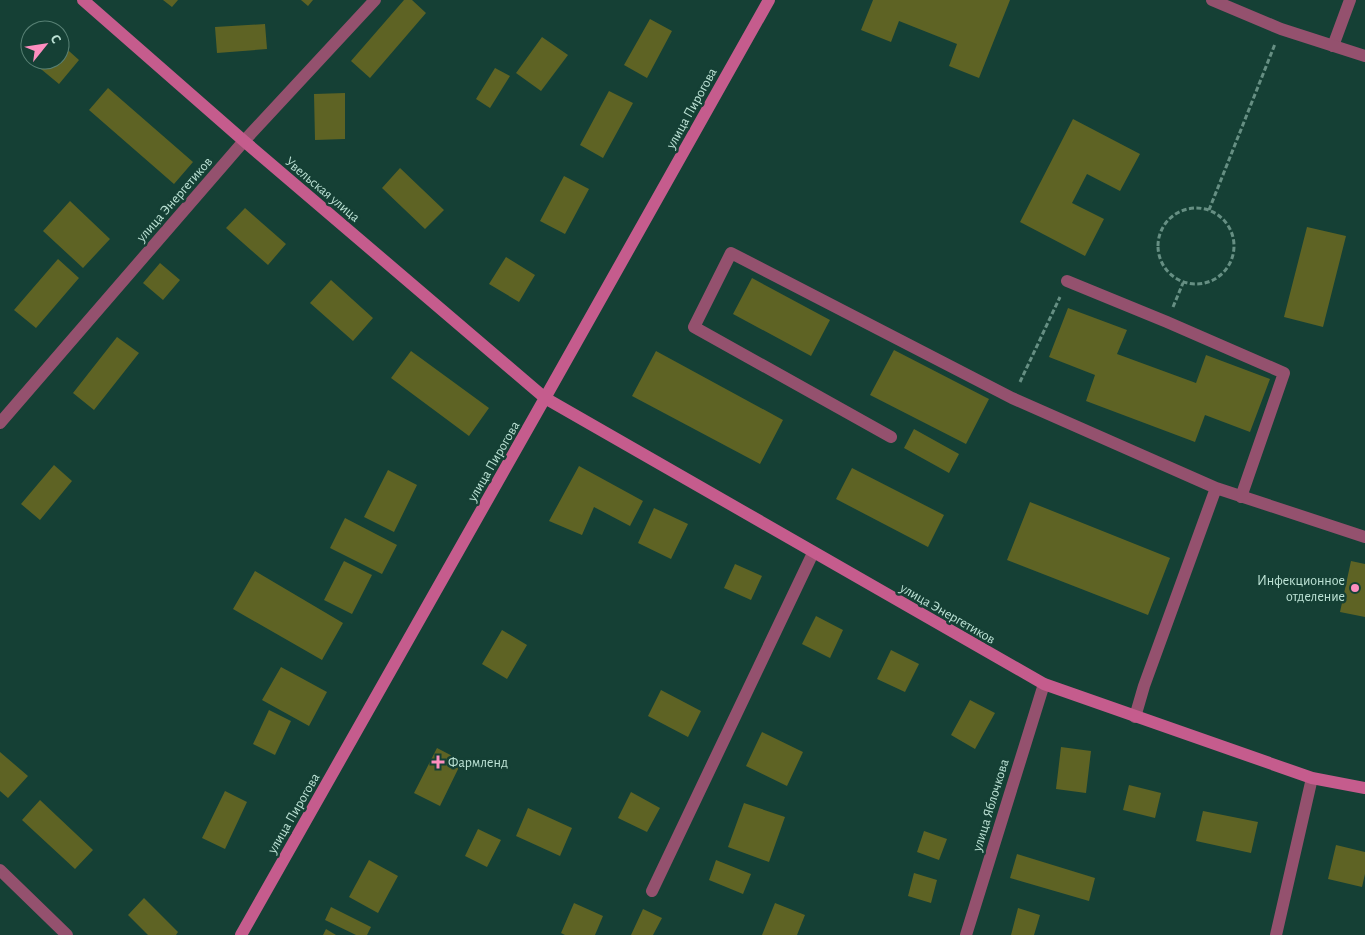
<svg xmlns="http://www.w3.org/2000/svg" width="1365" height="935" viewBox="0 0 1365 935" font-family="'Alegreya Sans',sans-serif">
<rect width="100%" height="100%" fill="#154035"/>
<path fill="#5e6324" d="M163,0H178L172,7Z
M301,0H313L308,6Z
M404,0H412L426,13L370,78L351,61Z
M873,0H1010L979,78L949,66L957,44L899,21L891,42L861,30Z
M650,19L672,31L647,78L624,65Z
M265,24L267,49L217,53L215,27Z
M542,37L568,55L541,91L516,73Z
M60,43L79,60L59,84L30,60H60Z
M495,68L510,76L490,108L476,99Z
M108,88L193,162L174,184L89,110Z
M609,91L633,103L603,158L580,145Z
M345,93V139L315,140L314,94Z
M1073,119L1140,154L1120,191L1087,174L1072,203L1104,219L1085,256L1020,222Z
M400,168L444,210L425,229L382,188Z
M564,176L589,189L565,234L540,221Z
M70,201L110,239L83,268L43,231Z
M245,208L286,244L268,265L226,228Z
M1307,227L1346,236L1323,327L1284,317Z
M506,257L535,275L519,302L489,284Z
M58,259L79,278L36,328L14,310Z
M160,263L180,280L163,300L143,283Z
M752,278L830,320L811,356L733,314Z
M331,280L373,318L353,341L310,303Z
M1068,308L1127,330L1117,354L1196,383L1206,355L1270,379L1250,432L1205,415L1195,442L1086,401L1095,375L1049,357Z
M117,337L139,353L94,410L73,393Z
M894,350L989,399L966,444L870,395Z
M411,351L489,408L469,436L391,378Z
M656,351L783,420L760,464L632,396Z
M914,429L959,454L949,473L904,448Z
M54,465L72,481L40,520L21,504Z
M579,466L643,501L630,526L594,507L582,535L549,521Z
M852,468L944,515L928,547L836,499Z
M388,470L417,485L394,532L364,517Z
M1030,502L1170,558L1148,615L1007,560Z
M654,508L688,524L671,559L638,543Z
M345,518L397,545L382,574L330,548Z
M344,561L372,575L352,614L324,600Z
M1351,561L1365,564V617L1340,612Z
M735,564L762,576L751,600L724,588Z
M255,571L343,623L322,660L233,609Z
M816,616L843,630L830,658L802,644Z
M502,630L527,645L507,679L482,664Z
M891,650L919,664L905,692L877,679Z
M281,667L327,692L309,726L262,700Z
M661,690L701,711L688,737L648,716Z
M970,700L995,713L975,749L951,735Z
M269,710L291,721L275,755L253,744Z
M762,732L803,752L787,786L746,766Z
M1061,747L1091,751L1086,793L1056,789Z
M437,748L462,761L440,806L414,793Z
M0,752L28,776L8,798L0,791Z
M1129,785L1161,793L1155,818L1123,810Z
M225,791L247,802L225,849L202,838Z
M631,792L660,808L647,832L618,818Z
M40,800L93,850L75,869L22,820Z
M744,803L785,817L769,862L728,847Z
M528,808L572,828L560,856L516,836Z
M1203,811L1258,822L1251,853L1196,841Z
M478,829L501,840L487,867L465,856Z
M924,831L947,839L939,860L917,852Z
M1336,845L1365,852V874L1362,887L1328,879Z
M1017,854L1095,878L1089,901L1010,878Z
M369,860L398,876L378,913L349,897Z
M716,860L751,874L743,894L709,880Z
M914,873L937,880L931,903L908,896Z
M144,898L178,932L176,935H148L128,915Z
M574,903L603,916L595,935H565L561,933Z
M775,903L805,915L797,935H762Z
M331,907L371,927L367,935H356L325,920Z
M1018,908L1040,915L1034,935H1011Z
M643,909L662,918L653,935H631Z
M326,929L336,935H323Z"/>
<g fill="none" stroke-linecap="round" stroke-linejoin="round">
<path stroke="#668f83" stroke-width="3" stroke-dasharray="5 2.5" stroke-linecap="butt" d="M1158 246a38 38 0 1 1 76 0a38 38 0 1 1-76 0Z
M1209,210L1275,44
M1173,307L1183,283
M1020,382L1060,297"/>
<path stroke="#94516e" stroke-width="12" d="M1333,46L1350,0
M1067,281L1167,322L1284,373L1241,497
M891,437L694,327L731,253L1012,398L1216,488L1365,537
M1135,717L1144,686L1216,488
M652,891L813,553
M1276,935L1312,778"/>
<path stroke="#94516e" stroke-width="12" d="M1212,0L1281,29L1365,56
M0,423L244,141L375,0
M0,870L67,935
M966,935L1044,684"/>
<path stroke="#c55c8d" stroke-width="12" d="M83,0L244,141L545,398L1044,684L1312,778L1365,788
M241,935L545,398L769,0"/>
</g>
<g fill="#fd8ebf" stroke="#154035" stroke-width="2">
<circle cx="1355" cy="588" r="5"/>
<path d="M435.5 754.5h5v5h5v5h-5v5h-5v-5h-5v-5h5z"/>
</g>
<g text-anchor="middle" stroke-width="5" stroke-linejoin="round" paint-order="stroke">
<g font-size="14" fill="#bce2d5" stroke="#154035">
<text transform="translate(691 108) rotate(-61)" y="5">улица Пирогова</text>
<text transform="translate(323 189) rotate(40)" y="5">Увельская улица</text>
<text transform="translate(174 199) rotate(-49)" y="5">улица Энергетиков</text>
<text transform="translate(493 461) rotate(-60)" y="5">улица Пирогова</text>
<text transform="translate(948 613) rotate(30)" y="5">улица Энергетиков</text>
<text transform="translate(990 805) rotate(-73)" y="5">улица Яблочкова</text>
<text transform="translate(293 813) rotate(-60)" y="5">улица Пирогова</text>
</g>
<g font-size="14" fill="#bce2d5" stroke="#154035" text-anchor="end">
<text x="1345" y="585">Инфекционное<tspan x="1345" dy="16">отделение</tspan></text>
<text x="448" y="767" text-anchor="start">Фармленд</text>
</g>
</g>
<g transform="translate(45 45) rotate(60)"><circle r="24" fill="#154035" stroke="#588175"/>
<path d="M0-4L9 19L0 12L-9 19Z" fill="#fd8ebf"/>
<text y="-8" font-size="14" font-weight="bold" text-anchor="middle" fill="#bce2d5">С</text>
</g>
</svg>
